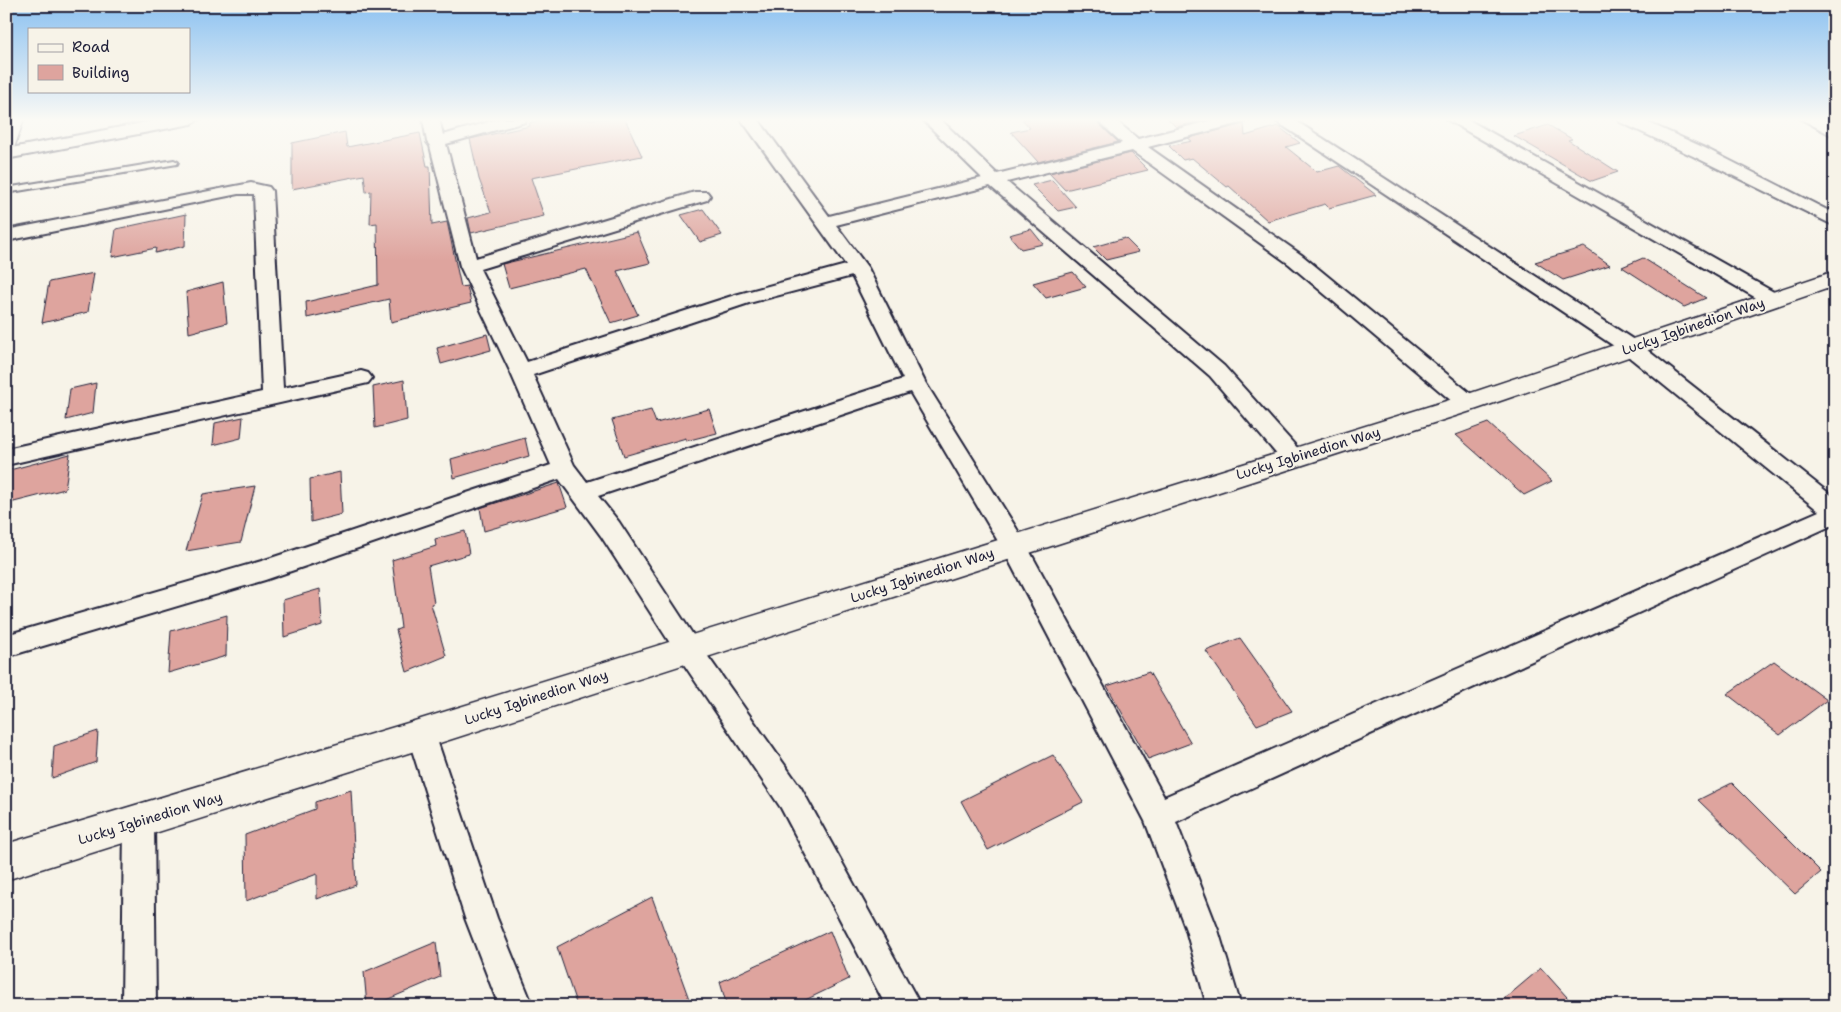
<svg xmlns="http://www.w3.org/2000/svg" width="1841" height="1012" viewBox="0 0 1841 1012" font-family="'Shantell Sans',sans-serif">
<rect width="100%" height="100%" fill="#f7f3e8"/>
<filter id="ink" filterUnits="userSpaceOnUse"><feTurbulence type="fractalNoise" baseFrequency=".02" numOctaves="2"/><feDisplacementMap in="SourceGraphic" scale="10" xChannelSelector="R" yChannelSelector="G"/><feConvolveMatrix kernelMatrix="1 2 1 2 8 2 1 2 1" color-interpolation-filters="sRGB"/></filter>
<g filter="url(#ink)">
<path fill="#dea49e" stroke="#22223b" d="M545,119H625L642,156L531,178L544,216L471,233L468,218L491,212L479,179L470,139L530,126L529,123Z
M1022,119H1094L1118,142L1038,162L1011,132L1030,128Z
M1168,119H1208L1176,127Z
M1244,124L1245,136L1278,126L1300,143L1286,147L1317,172L1339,166L1376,195L1329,208L1325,204L1268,221L1229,186L1227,187L1192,158L1183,160L1169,146L1192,141L1188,138Z
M1548,125L1572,139L1568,140L1618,172L1592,181L1514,136Z
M345,132L347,147L420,133L427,166H430L432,225L447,222L461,287L467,286L471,303L391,322L389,299L307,318L306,302L378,285L377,223L370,224L371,191L366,192L364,175L292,189V143Z
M1131,153L1148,170L1065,190L1049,173Z
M1052,180L1076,207L1058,211L1032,185Z
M703,209L722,235L700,242L681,215Z
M186,214L185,246L155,253L156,248L112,257L116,229Z
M1031,229L1043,244L1021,249L1009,235Z
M637,232L650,263L617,271L638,315L611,323L586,269L509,288L502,264Z
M1125,238L1139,252L1106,260L1093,247Z
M1584,247L1610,265L1563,280L1535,262Z
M1643,258L1706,298L1684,307L1622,267Z
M1073,272L1086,287L1046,298L1033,283Z
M94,273L88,312L42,323L49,282Z
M223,282L227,323L189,333L186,292Z
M487,334L491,350L441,364L437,348Z
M404,380L407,420L375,428L373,387Z
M96,383L93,413L66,420L70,389Z
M709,409L717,433L686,441V438L624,456L612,420L651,410L656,423Z
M243,417L241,438L213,445L215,423Z
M1488,423L1552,481L1524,495L1456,435Z
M525,438L529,456L454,478L451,459Z
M70,454L65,489L6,504V471Z
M340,472L342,514L311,522L310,479Z
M559,483L567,507L484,531L480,508Z
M255,486L241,542L186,551L203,494Z
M465,531L469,554L428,566L434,603L431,604L446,656L407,672L396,630L401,628L392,560L436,546L435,539Z
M320,589L322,625L284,637L283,600Z
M227,615L226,656L168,673L171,631Z
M1240,638L1292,711L1257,725L1206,651Z
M1774,661L1827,700L1780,735L1727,694Z
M1149,672L1191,743L1148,759L1107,686Z
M98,731L96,762L52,778L54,746Z
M1053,755L1083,802L988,850L961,801Z
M1732,783L1821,872L1795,894L1698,800Z
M351,790L356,885L317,899V874L246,901L245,835L315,809V802Z
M652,897L689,999L677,1006H577L557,947Z
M830,931L849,979L793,1006H727L720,982Z
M436,942L440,977L372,1006H367L364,972Z
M1541,968L1575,1006H1492L1509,995Z"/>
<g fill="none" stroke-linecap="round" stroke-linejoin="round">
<defs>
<path id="lane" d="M174,160L178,162L177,164L6,193V188Z"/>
<path id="street" d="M163,119H199L191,124L6,159V149Z
M423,119H439L443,135L499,119H527L525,122L446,144L476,258L695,192H707L710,196L707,200L480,269L527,362L735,295L846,265L741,119H758L829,216L982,178L922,119H940L997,174L1122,143L1096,119H1114L1138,139L1217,119H1246L1244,122L1148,147L1303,256L1476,398L1479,403L1476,408L1468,411L1460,408L1289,264L1132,151L1007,182L1224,366L1301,452L1304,458L1301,464L1293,466L1285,464L1210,376L990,186L836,225L868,268L925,382L1023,539L1164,797L1819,511L1623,352L1273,119H1293L1637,342L1835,498V524L1176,822L1218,930L1241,1006H1207L1186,930L1145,821L1005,553L910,392L598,496L619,522L697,641L801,788L921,1006H886L781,808L679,657L601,536L559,479L265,580L6,657V635L265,560L551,465L510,371L460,266L430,146L427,142ZM852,276L903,379L587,482L574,465L533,375L749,303Z
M1446,119H1467L1779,295L1782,299L1779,303L1772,305L1765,303Z
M1618,119H1640L1705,148L1835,214V226L1693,156L1620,122Z
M1801,119H1822L1835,126V137Z
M251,183L269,187L272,191L283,388L361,371L368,373L372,378L368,383L6,465V449L262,392L254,194H238L6,241V230Z
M421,721L431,725L435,734L497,918L533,1006H499L465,918L407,734L411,725Z
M139,807L150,812L154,822L156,1006H122L124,822L128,812Z"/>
<path id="secondary" d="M6,119H24L13,151L6,153Z
M1835,271V286L1477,409L421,749L6,880V844L421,719L1459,397Z"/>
</defs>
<use href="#lane" stroke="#22223b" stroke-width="4"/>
<use href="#street" stroke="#22223b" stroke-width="4"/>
<use href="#secondary" stroke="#22223b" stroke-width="3"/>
<use href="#lane" fill="#f7f3e8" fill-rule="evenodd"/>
<use href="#street" fill="#f7f3e8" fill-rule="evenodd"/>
<use href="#secondary" fill="#f7f3e8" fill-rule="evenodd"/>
</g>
</g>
<linearGradient id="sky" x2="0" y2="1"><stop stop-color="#8bc1f1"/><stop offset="0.46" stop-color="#fbfaf5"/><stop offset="1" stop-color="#fbfaf5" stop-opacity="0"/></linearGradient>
<rect width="1841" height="261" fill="url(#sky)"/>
<g text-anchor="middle" stroke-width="4" stroke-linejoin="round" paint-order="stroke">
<g font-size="14" fill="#22223b" stroke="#f7f3e8">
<text transform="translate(1693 326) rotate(-19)" y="5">Lucky Igbinedion Way</text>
<text transform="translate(1308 453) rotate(-17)" y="5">Lucky Igbinedion Way</text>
<text transform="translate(922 575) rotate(-18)" y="5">Lucky Igbinedion Way</text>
<text transform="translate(536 697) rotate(-18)" y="5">Lucky Igbinedion Way</text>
<text transform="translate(150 818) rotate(-17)" y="5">Lucky Igbinedion Way</text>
</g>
</g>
<rect width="1841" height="1012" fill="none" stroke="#f7f3e8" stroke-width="25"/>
<rect x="12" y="12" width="1816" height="987" fill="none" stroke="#22223b" stroke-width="2" filter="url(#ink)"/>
<rect x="28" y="28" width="162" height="65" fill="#f7f3e8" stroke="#a29fa3"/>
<rect x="38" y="44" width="25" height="8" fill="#f7f3e8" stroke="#a29fa3"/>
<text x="72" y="52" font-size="15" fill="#22223b">Road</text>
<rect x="38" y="65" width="25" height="15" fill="#dea49e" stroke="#a29fa3"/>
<text x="72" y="78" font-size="15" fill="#22223b">Building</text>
</svg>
